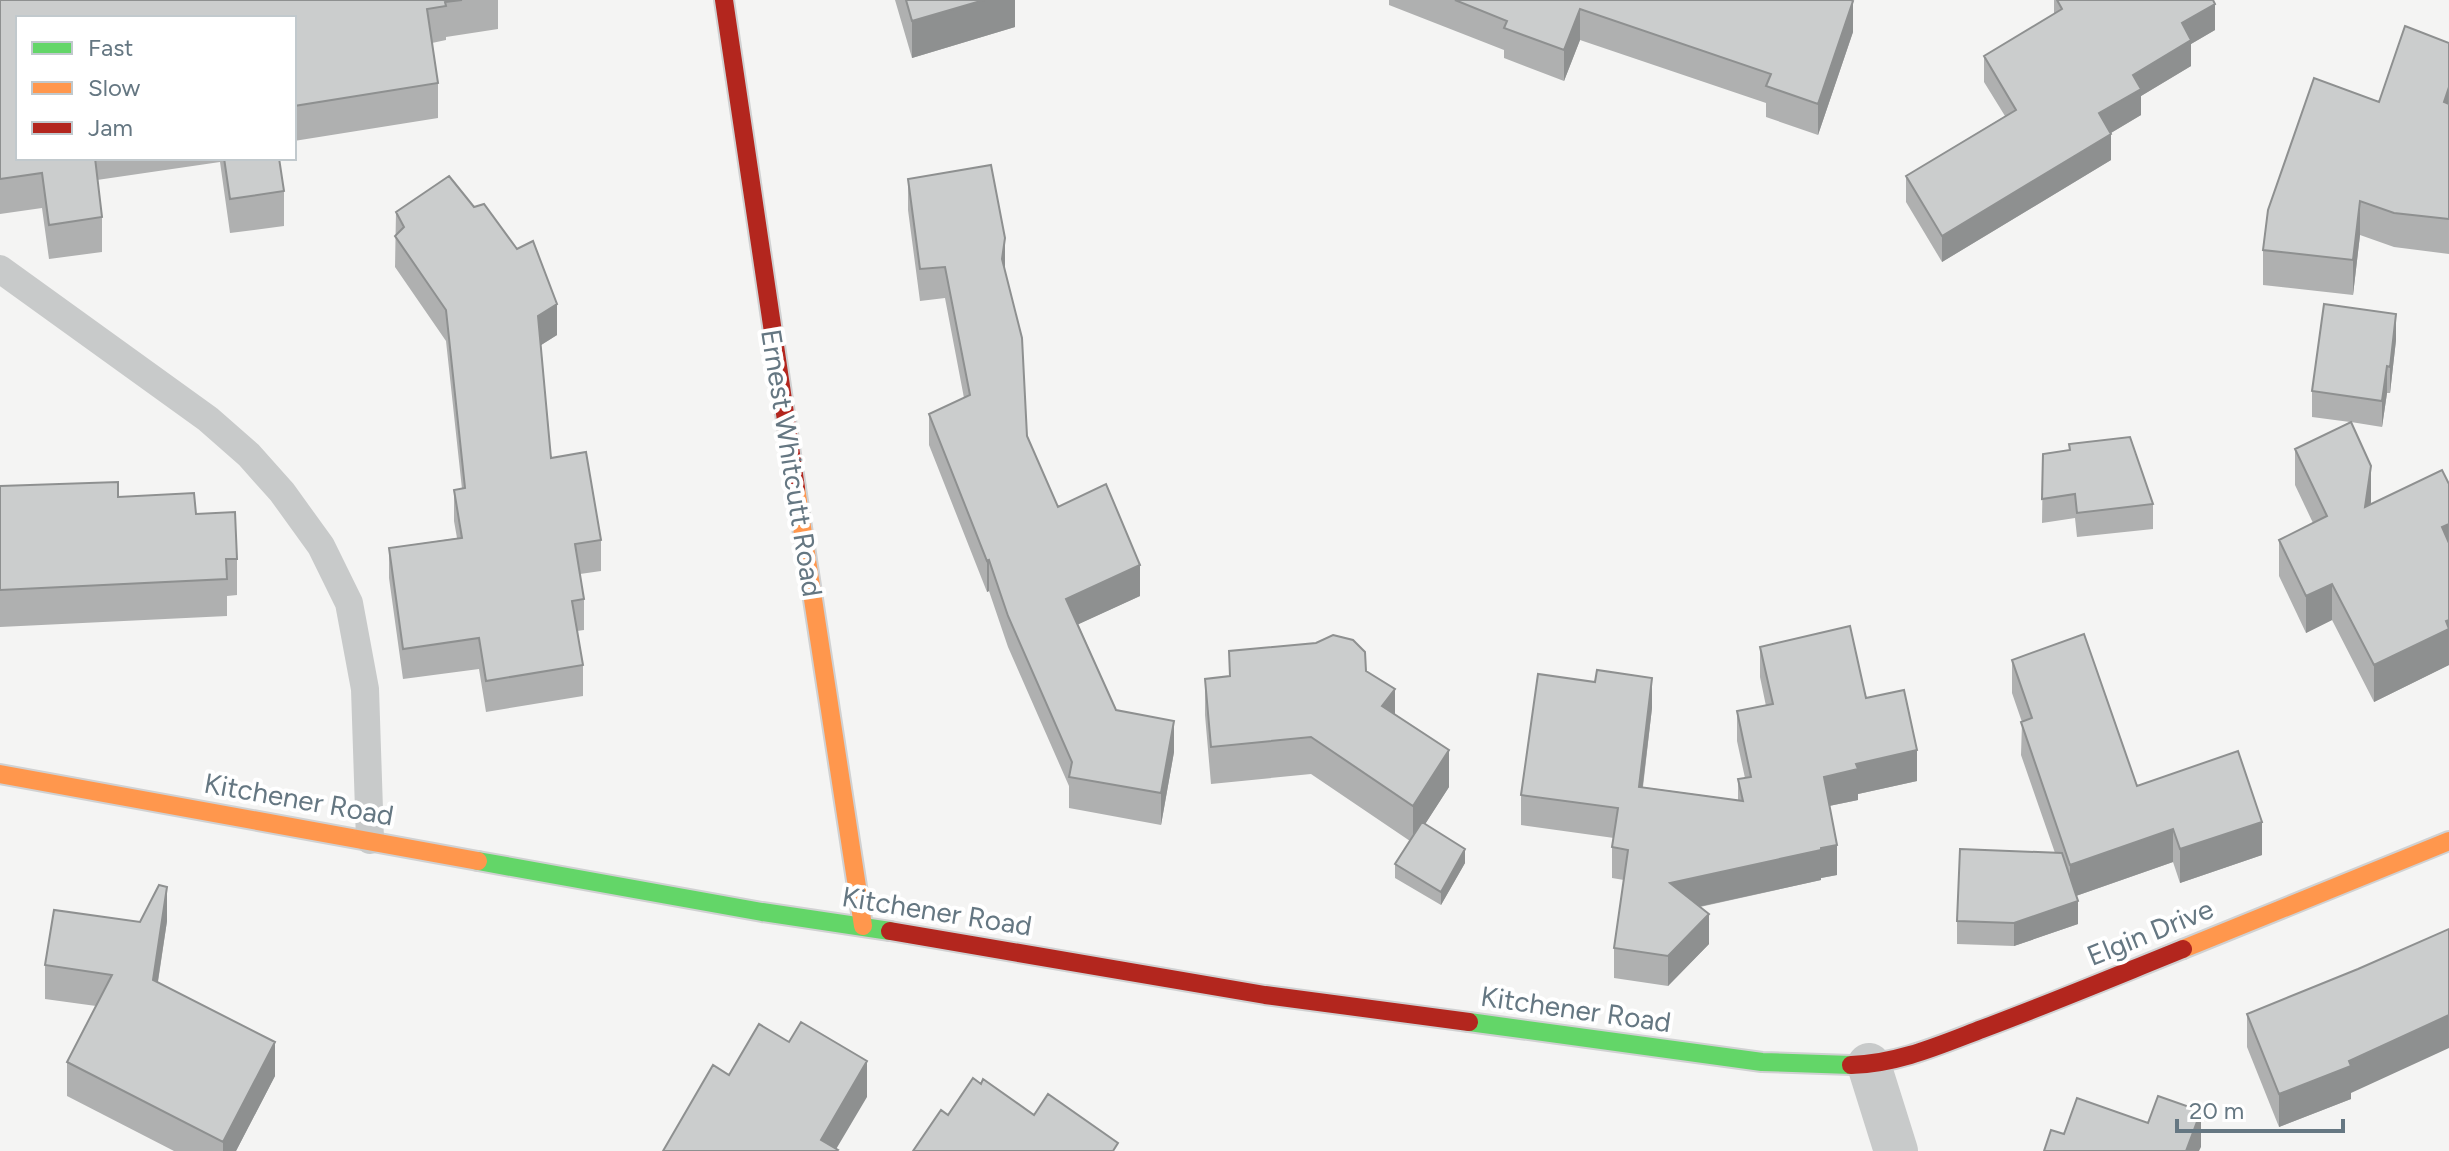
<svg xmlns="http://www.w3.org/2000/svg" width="2449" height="1151" viewBox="0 0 2449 1151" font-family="Figtree,sans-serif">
<rect width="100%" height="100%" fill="#f4f4f3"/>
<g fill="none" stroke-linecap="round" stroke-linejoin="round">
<defs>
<path id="fast" d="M478,861L762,912L890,931
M1469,1022L1762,1062L1851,1065"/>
<path id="slow" d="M796,488L863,926
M0,774L478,861
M2183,949L2449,841"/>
<path id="jam" d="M724,0L796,488
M890,931L1265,995L1469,1022
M1851,1065C1897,1064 1940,1045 1982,1029C2049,1004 2116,976 2183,949"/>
</defs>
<use href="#fast" stroke="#d0d1d2" stroke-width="22"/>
<use href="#slow" stroke="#d0d1d2" stroke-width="22"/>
<use href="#jam" stroke="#d0d1d2" stroke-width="22"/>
<path stroke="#c8caca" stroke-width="28" d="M0,269L208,419L249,455L282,492L321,546L349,603L365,689L370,840"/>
<path stroke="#c8caca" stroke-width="44" d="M1869,1065L1896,1151"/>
<use href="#fast" stroke="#63d668" stroke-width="18"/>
<use href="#slow" stroke="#ff974d" stroke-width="18"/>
<use href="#jam" stroke="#b3261e" stroke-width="18"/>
</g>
<path fill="#afb0b0" d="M0,0H498V29L446,37V40L432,43L438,83V118L294,141V18L18,158H279L284,191V226L230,233L220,162L97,180L102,217V252L49,259L42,208L0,214Z
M895,0H1015V27L912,58Z
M1389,0H1851L1853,32L1818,135L1766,117V103L1580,40L1564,81L1504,58V50L1389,5Z
M2054,0H2213L2215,30L2191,44V66L2141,96V115L2111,133V160L1942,262L1906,202V176L2005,116L1984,82V56L2054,15Z
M2449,43V254L2394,247L2360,235L2353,295L2263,285V250L2379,102Z
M908,179L1005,271L1027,436L1058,507L1140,596L1078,624L1116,710L1174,752L1161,825L1069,808V786L1008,647L989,591L987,592L929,445V414L964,398L945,298L920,301L908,210Z
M396,212L557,335L541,345L551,458L601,540V571L580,574L584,599V630L577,631L583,665V696L486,712L479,669L403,679L389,578V548L457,538L454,521V490L462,489L446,341L395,267Z
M2396,340L2390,393H2387L2382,427L2351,422L2371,505L2449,484V665L2374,702L2332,620L2306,633L2279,576V540L2313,523L2295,485V449L2350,422L2312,417V391Z
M2069,444L2153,504V529L2077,537L2075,518L2042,523L2043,454L2069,450Z
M0,486L118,497L196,514L237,559V595L227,596V616L0,627Z
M1760,647L1866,698L1917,781L1858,794V800L1829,806L1837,875L1821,878V880L1700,907L1709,944L1668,986L1614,978V948L1624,880L1612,878V847L1614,838L1521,825V795L1652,708L1643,787L1738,800V779L1745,778L1737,741V711L1766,706L1760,677Z
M2012,660L2137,786L2262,855L2180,883L2173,862L2076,896L2078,924L2014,946L1957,944V921L2055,853L2021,755L2022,722L2012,693Z
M1366,671L1395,714L1449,787L1425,824L1465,863L1441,905L1395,878V864L1410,841L1311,774L1211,784L1205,715V679Z
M167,921L158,982L275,1076L236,1151H174L67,1096V1062L96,1006L45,999V965L140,922Z
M2247,1014L2351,1093V1099L2279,1127L2247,1047Z"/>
<path fill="#8e9090" d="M984,0H1015V27L912,58V21Z
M1853,1V32L1818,135V104Z
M2215,4V30L2191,44V66L2141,96V115L2099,140V113L2182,23Z
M1580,9V40L1564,81V50Z
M2449,87V122L2444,102Z
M2111,134V160L1942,262V236Z
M2360,201V235L2353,295V260Z
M1005,238V269L1002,290V259Z
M557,304V335L538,347V316Z
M2396,314V340L2390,393V367Z
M2387,366V393L2382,427V401Z
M2371,466V502L2365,544V507Z
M2449,524V560L2442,527Z
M989,560V591L987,592V561Z
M1140,565V596L1066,630V599Z
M2332,584V620L2306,633V596Z
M2449,620V665L2374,702V665Z
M1652,678V708L1639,817V787Z
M1395,689V726L1382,706Z
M1174,721V752L1161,825V793Z
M1449,750V787L1413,843V806Z
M1917,750V781L1858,794V800L1824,807V777L1856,764Z
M2262,822V855L2180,883V849Z
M2173,829V862L2070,898V865Z
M1837,845V875L1821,878V880L1670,913V883Z
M1465,849V863L1441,905V892Z
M167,887V921L153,1013V980Z
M2078,901V924L2014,946V923Z
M1709,914V944L1668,986V956Z
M2449,1015V1048L2351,1093V1099L2279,1127V1094Z
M275,1042V1076L236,1151H223V1142Z
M867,1061V1097L835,1151L821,1140Z
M2201,1111V1147L2199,1151H2186Z"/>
<path fill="#cbcdcd" stroke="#8e9090" stroke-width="2" d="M0,0H462L445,2L446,6L427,9L438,83L294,106V18H18V158H95L102,217L49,225L42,173L0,179Z
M906,0H984L912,21Z
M1455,0H1851L1853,1L1818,104L1766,86L1771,74L1580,9L1564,50L1504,28L1507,21Z
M2057,0H2213L2215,4L2182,23L2191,40L2133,75L2141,89L2099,113L2111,134L1942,236L1906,176L2016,110L1984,56L2062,9Z
M2405,26L2449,43V87L2444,102L2449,104V219L2394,213L2360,201L2353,260L2263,250L2268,210L2314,78L2379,102Z
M224,158H279L284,191L230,199Z
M991,165L1005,238L1002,259L1022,338L1027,436L1058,507L1106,484L1140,565L1066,599L1116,710L1174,721L1161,793L1069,777L1072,762L1008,616L989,560L987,561L929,414L970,395L945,267L920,269L908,179Z
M449,176L474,207L484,204L517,249L533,241L557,304L538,316L551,458L586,452L601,540L575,544L584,599L572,601L583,665L486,681L479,638L403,649L389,548L462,538L454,490L465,488L446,310L395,236L404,227L396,212Z
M2324,304L2396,314L2390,367L2387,366L2382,401L2312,391Z
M2351,422L2371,466L2365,507L2442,470L2449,484V524L2442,527L2449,543V620L2446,621L2449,629L2374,665L2332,584L2306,596L2279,540L2327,516L2295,449Z
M2130,437L2153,504L2077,513L2075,494L2042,499L2043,454L2070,450L2069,444Z
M118,482V497L194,493L196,514L235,512L237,559H226L227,579L0,590V486Z
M1850,626L1866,698L1904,690L1917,750L1856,764L1858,769L1824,777L1837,845L1821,848V850L1670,883L1709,914L1668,956L1614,948L1628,850L1612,847L1618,808L1521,795L1538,674L1595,682L1597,670L1652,678L1639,787L1743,801L1738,779L1751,777L1737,711L1773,704L1760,647Z
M2084,634L2137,786L2238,751L2262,822L2180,849L2173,829L2070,865L2021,722L2032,718L2012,660Z
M1333,635L1353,640L1365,652L1366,671L1395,689L1382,706L1449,750L1413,806L1311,737L1211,747L1205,679L1230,676L1229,651L1316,643Z
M1422,822L1465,849L1441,892L1395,864Z
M1960,849L2062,853L2078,901L2014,923L1957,921Z
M159,885L167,887L153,980L275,1042L223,1142L67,1062L112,975L45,965L54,910L140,922Z
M2449,929V1015L2349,1061L2351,1066L2279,1094L2247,1014L2358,969Z
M801,1022L867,1061L821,1140L838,1150L837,1151H663L713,1065L729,1075L759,1024L789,1042Z
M973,1078L981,1084L983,1079L1034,1115L1048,1094L1118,1143L1113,1151H913L941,1110L948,1115Z
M2158,1096L2201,1111L2186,1151H2044L2051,1130L2064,1134L2077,1098L2148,1123Z"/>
<g text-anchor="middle" stroke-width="8" stroke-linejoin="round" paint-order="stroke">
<g font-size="28" fill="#657782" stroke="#fff">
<text transform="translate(792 463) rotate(81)" y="10">Ernest Whitcutt Road</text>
<text transform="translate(299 799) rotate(10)" y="10">Kitchener Road</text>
<text transform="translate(937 911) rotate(9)" y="10">Kitchener Road</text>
<text transform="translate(2150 932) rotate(-22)" y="10">Elgin Drive</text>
<text transform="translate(1576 1009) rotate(8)" y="10">Kitchener Road</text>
</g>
</g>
<rect x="16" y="16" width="280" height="144" fill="#ffffff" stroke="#c1c9cd" stroke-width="2"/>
<rect x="32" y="42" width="40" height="12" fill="#63d668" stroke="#c1c9cd" stroke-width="2"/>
<text x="88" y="56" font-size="24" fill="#657782">Fast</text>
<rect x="32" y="82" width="40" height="12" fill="#ff974d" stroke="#c1c9cd" stroke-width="2"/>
<text x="88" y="96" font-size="24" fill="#657782">Slow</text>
<rect x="32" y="122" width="40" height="12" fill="#b3261e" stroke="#c1c9cd" stroke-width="2"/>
<text x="88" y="136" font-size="24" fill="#657782">Jam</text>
<path d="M2177 1119v12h166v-12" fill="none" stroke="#657782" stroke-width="4"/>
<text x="2189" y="1119" font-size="24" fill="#657782" stroke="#ffffff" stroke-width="6" paint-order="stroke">20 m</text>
</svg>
